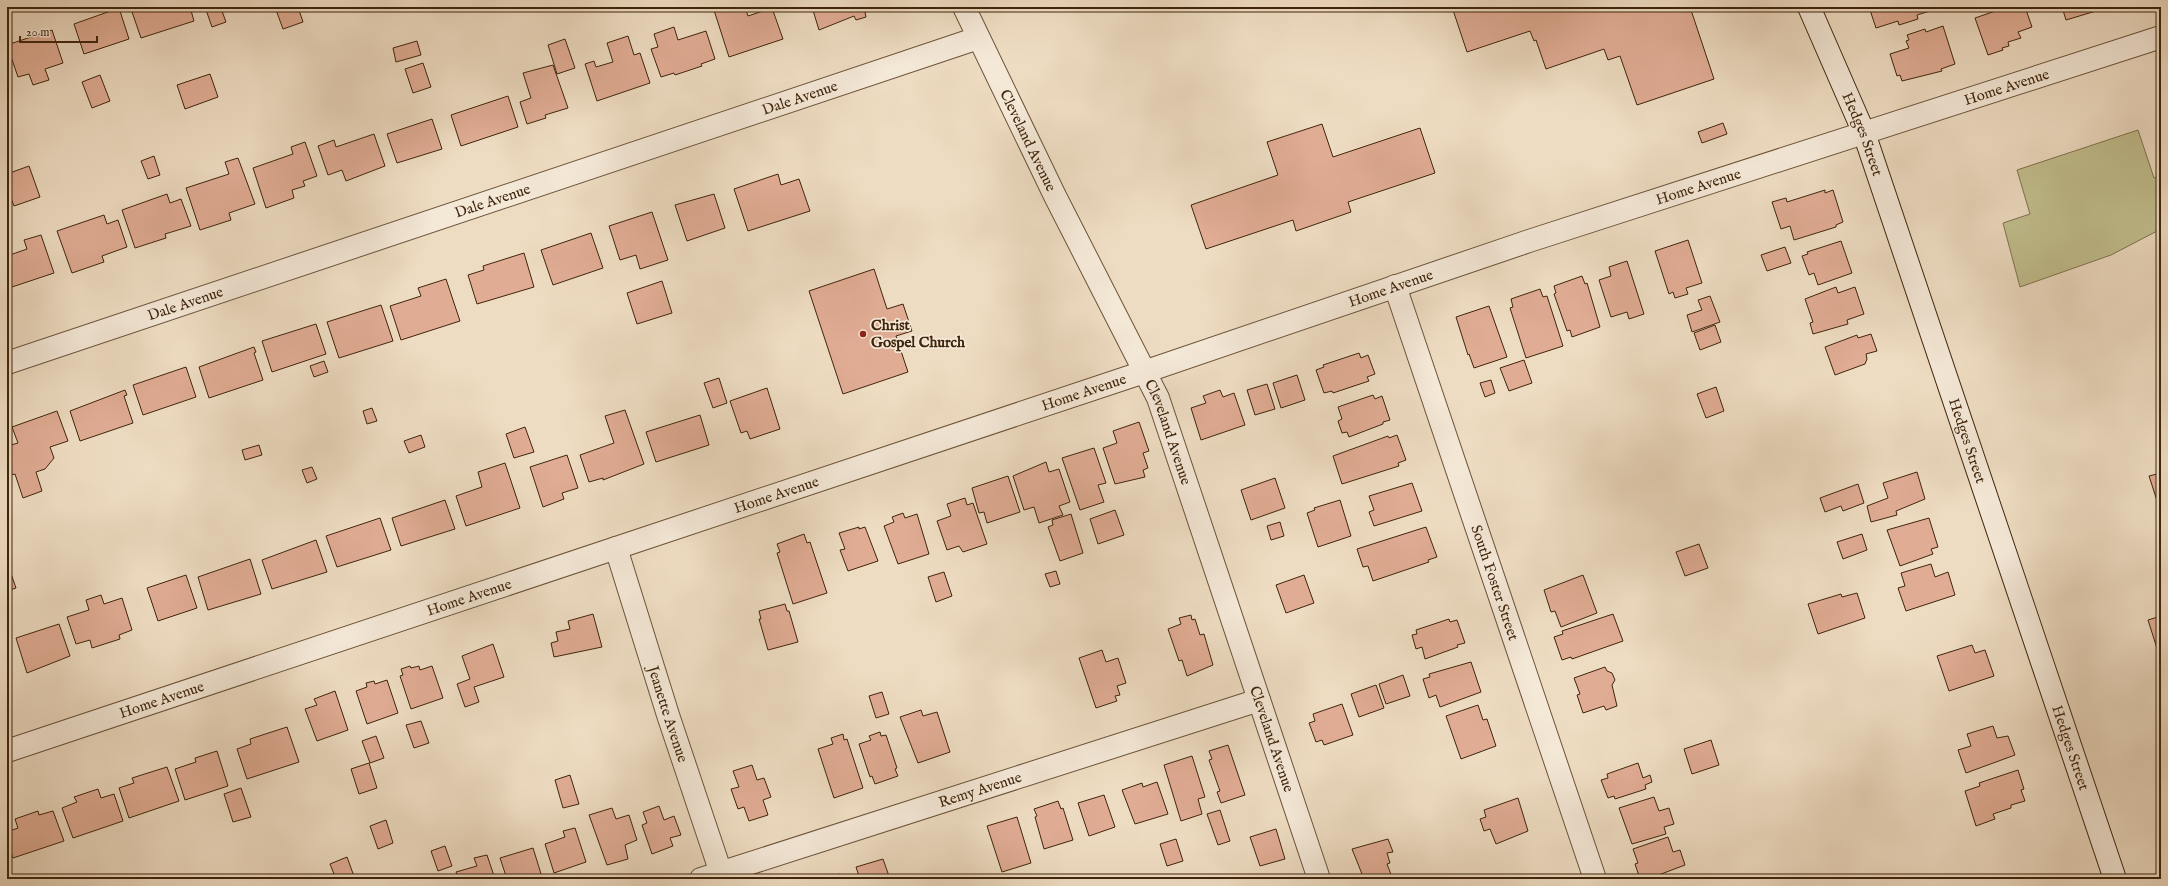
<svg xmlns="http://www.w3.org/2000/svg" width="2168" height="886" viewBox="0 0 2168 886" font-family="'IM FELL English',serif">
<rect width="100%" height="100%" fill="#eedcc2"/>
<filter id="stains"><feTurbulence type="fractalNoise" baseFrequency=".005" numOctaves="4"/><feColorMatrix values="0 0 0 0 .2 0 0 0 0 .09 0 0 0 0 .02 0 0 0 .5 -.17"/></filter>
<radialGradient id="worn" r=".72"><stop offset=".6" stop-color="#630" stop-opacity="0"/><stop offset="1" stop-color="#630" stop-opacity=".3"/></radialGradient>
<path fill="#c1be8e" stroke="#80724d" d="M2138,130L2154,178L2161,175V229L2111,255L2020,287L2003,223L2030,214L2017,170Z"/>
<path fill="#e0ac94" stroke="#3f250c" d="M136,7H190L194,21L141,38L131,9Z
M205,7H233L222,11L226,22L212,27Z
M275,7H298L303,22L283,29Z
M713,7H745L748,16L772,8L783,39L729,57Z
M812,7H880L865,12L866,17L856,20L854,16L819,30Z
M1452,7H1690L1714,79L1637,105L1620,56L1608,60L1604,49L1546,69L1536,40L1534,41L1530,31L1467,52Z
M1869,7H1934L1929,9L1930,11L1917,15L1918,19L1899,25L1898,21L1876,28Z
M2007,7H2025L2032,27L2018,32L2021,38L2008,42L2009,46L2002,48L2003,50L1988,55L1975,18Z
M2062,7H2095L2096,11L2066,20Z
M119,8L129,39L84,54L74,24Z
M1943,26L1955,64L1941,69L1942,71L1902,81L1900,75L1897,76L1890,54L1909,48L1906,41L1909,40L1907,35L1925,29L1926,32Z
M674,27L678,40L706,31L715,59L701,64L702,66L675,75L674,73L661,77L651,49L658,47L654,34Z
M52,30L63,63L45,69L49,80L33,85L29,74L18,77L7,45Z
M628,36L634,55L640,53L650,83L597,101L585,64L594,61L596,67L613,62L607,43Z
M565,39L575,68L557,74L548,45Z
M417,41L421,55L396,62L393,48Z
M423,63L431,87L413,93L405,69Z
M553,65L568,108L545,115L546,118L527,124L520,102L531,98L523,73Z
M210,74L218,97L185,109L177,85Z
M100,75L110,101L92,108L82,82Z
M508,96L518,127L461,146L451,115Z
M432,119L442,149L397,163L387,134Z
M1723,123L1727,134L1702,143L1698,132Z
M1322,124L1333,157L1420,128L1435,173L1348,202L1351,212L1296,231L1293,220L1206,249L1191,205L1278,175L1267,142Z
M374,134L385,166L346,181L342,170L328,175L318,146L334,140L336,147Z
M305,142L317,176L303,181L305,186L292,190L294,198L266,208L253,168L293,154L291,147Z
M154,156L160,175L148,179L141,161Z
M238,158L255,204L229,213L231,220L200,230L186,188L229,174L225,162Z
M29,166L40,197L14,206L7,188V174Z
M778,174L781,185L799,179L810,211L748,231L734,189Z
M1825,190V193L1833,190L1843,222L1836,225V227L1794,240L1790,226L1781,229L1772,202L1786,198L1787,202Z
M167,194L170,203L181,199L191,226L165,234L166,238L135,248L122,210Z
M714,194L725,228L687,241L675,205Z
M652,212L668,260L640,269L636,255L620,260L609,226Z
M104,215L107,224L118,220L127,247L102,256L104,262L72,273L57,231Z
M591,233L603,268L553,285L541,250Z
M41,235L54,273L9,288L7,282V256L27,249L24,240Z
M1688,240L1702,283L1686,288L1688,294L1675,298L1673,292L1669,294L1655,251Z
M1841,241L1852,273L1818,285L1814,273L1809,275L1802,256L1808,254L1807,252Z
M1785,247L1791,263L1767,271L1761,255Z
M524,253L534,287L477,304L468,275L484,270L483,266Z
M1627,261L1644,314L1629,319L1627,312L1611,317L1599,280L1611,276L1609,267Z
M874,269L887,309L903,304L912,331L896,336L908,372L843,394L809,291Z
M1582,276L1585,284L1587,283L1600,327L1572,337L1570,330L1567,331L1554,294L1556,293L1554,286Z
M446,279L460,321L401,340L390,306L421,296L418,288Z
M662,281L672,313L637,324L627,293Z
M1836,287L1838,293L1855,287L1864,314L1847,320L1848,324L1813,334L1810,323L1813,322L1805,299Z
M1540,289L1543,297L1547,296L1563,346L1526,358L1510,308L1513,307L1511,299Z
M1710,296L1720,322L1692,332L1687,315L1702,310L1698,300Z
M381,305L393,341L339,358L327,322Z
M1489,306L1507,357L1474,368L1469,354L1468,355L1456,317Z
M316,324L326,354L272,372L262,341Z
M1715,325L1721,342L1700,350L1694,333Z
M1871,334L1877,351L1866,354L1867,359L1865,364L1835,375L1825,347L1857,335L1858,338Z
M254,347L256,352L254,353L263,380L209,398L199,367Z
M1359,353L1361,358L1368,355L1375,374L1367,377L1369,381L1333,393L1332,391L1324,393L1316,370L1324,367L1323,365Z
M1524,360L1532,383L1509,391L1500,368Z
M324,361L328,372L314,377L310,366Z
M186,367L196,397L143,415L133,385Z
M1297,375L1305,400L1281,408L1273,383Z
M719,378L727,403L713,408L704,383Z
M1491,380L1495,393L1485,397L1480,383Z
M1267,384L1275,409L1255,415L1247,390Z
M1716,387L1724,411L1706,418L1697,394Z
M767,388L780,429L750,439L747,431L741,433L730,401Z
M125,390L127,395L124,396L133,423L80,441L70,411Z
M1220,390L1223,397L1234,393L1245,425L1201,440L1191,408L1206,403L1203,396Z
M1373,395L1375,399L1382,396L1390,420L1383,422V424L1349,437L1347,432L1342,433L1338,421L1342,419L1338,407Z
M372,408L377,421L367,424L363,411Z
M625,410L644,464L603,480V478L589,482L580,455L614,443L605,416Z
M57,411L68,441L50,447L54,458L45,469L36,472L42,491L23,498L15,474L11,475L7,461V446L18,443L12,427Z
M700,415L709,445L656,462L646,432Z
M1139,422L1149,451L1143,453L1148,468L1143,470L1145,477L1115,484L1103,448L1117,443L1113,431Z
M525,427L534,452L514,458L506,434Z
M421,435L425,447L409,453L404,441Z
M1397,435L1406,460L1398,463L1399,466L1342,484L1333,456L1388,436L1389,438Z
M259,445L262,455L245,460L242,450Z
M1094,448L1106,483L1098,485L1104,502L1080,510L1062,458Z
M567,455L578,488L562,493L564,499L543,507L530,467Z
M1046,462L1049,472L1059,469L1070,502L1059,506L1063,515L1039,523L1034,507L1024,510L1013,476Z
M505,463L520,508L466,526L456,496L482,487L478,472Z
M312,467L317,479L307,483L302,470Z
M1917,472L1925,499L1896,511L1897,515L1871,522L1867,506L1888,498L1883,483Z
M2161,473V513L2149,476Z
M1008,476L1020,512L987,523L984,512L979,513L972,488Z
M1275,478L1285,508L1251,520L1241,490Z
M1412,483L1422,511L1374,526L1369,512L1374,510L1369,496Z
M1858,484L1864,503L1843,511L1841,506L1825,512L1820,498Z
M965,498L967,505L973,503L987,544L963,552L959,546L947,550L937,521L951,516L947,504Z
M445,500L455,529L401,546L392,518Z
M1340,500L1351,536L1318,547L1307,513L1315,510L1314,508Z
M1115,510L1124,535L1098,544L1090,519Z
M903,513L905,518L917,514L929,554L898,564L884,526L894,522L892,517Z
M1071,514L1083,553L1060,561L1048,527L1053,525L1052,520Z
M380,518L391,550L337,567L326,536Z
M1929,518L1938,547L1931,549L1933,554L1900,566L1887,530Z
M1280,522L1284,536L1271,540L1267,526Z
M859,527V529L865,527L878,561L848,571L840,550L845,549L839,533Z
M1426,527L1437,557L1428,560L1429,562L1373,581L1368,566L1363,567L1357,549Z
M804,534L807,543L810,542L827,593L793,604L777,553L780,552L777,544Z
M1862,534L1867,550L1843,559L1837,542Z
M316,540L327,572L272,589L262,560Z
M1699,544L1708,568L1685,576L1676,552Z
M250,559L261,594L208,610L198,577Z
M7,562L16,588L7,591Z
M1931,564L1935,577L1948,572L1955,595L1906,611L1898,588L1905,586L1901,573Z
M1056,571L1060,584L1050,587L1045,574Z
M944,572L952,596L936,602L928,577Z
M186,575L197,608L158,621L147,588Z
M1304,575L1314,603L1286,613L1276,585Z
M1583,575L1597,613L1561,627L1555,611L1551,612L1544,590Z
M1857,593L1865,618L1818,634L1808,604L1841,594L1842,597Z
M101,595L104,604L122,598L132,630L119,635L120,639L92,648L90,640L76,644L67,617L89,610L86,600Z
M785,604L787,611H789L798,642L768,650L759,619H761L759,611Z
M593,614L602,647L554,657L551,643L558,641L556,632L570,629L568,621Z
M1613,614L1623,641L1572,659L1571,657L1562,660L1554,637L1563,634L1562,631Z
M1191,615L1192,620L1195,619L1200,635L1204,634L1213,665L1187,676L1182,660L1179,661L1168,629L1181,624L1179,618Z
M2161,616V661L2148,620Z
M1449,619L1450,622L1457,620L1465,643L1457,645L1458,647L1425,659L1422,647L1416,649L1412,635L1417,634L1416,630Z
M59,624L70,656L27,673L16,638Z
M493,644L504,677L474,687L479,702L465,707L457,684L470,679L462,656Z
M1972,645L1975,653L1985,650L1994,676L1949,691L1937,656Z
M1102,650L1106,662L1118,658L1126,683L1117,686L1120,695L1115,696L1117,701L1096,708L1079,658Z
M1471,662L1481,692L1440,707L1436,695L1429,698L1423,679L1430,677L1429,674Z
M410,666L411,668L419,666L420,670L432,666L443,698L411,709L400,676L403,675L401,669Z
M1605,667L1607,671L1612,673L1615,680L1612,685L1617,706L1606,710L1604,706L1583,713L1577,695L1580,694L1574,678Z
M1403,675L1410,696L1386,704L1379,684Z
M387,680L398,713L367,724L356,691L367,687L366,683L374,681L375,684Z
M1376,685L1384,708L1359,717L1351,694Z
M335,691L348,730L317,741L305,709L317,705L314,699Z
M882,692L889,714L876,718L869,696Z
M1342,704L1353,735L1324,745L1322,740L1316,742L1309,723L1315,721L1313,714Z
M1478,705L1483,720L1487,719L1496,746L1461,759L1446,716Z
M921,710L923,716L937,712L950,752L918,763L900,717Z
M421,721L429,743L414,748L406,725Z
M1993,726L1997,738L2008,736L2015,755L1966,773L1958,750L1971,746L1967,734Z
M287,727L299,762L247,779L237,749L251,744L250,739Z
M880,732L881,736L886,735L897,768L895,769L898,776L875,784L872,776L870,777L859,744L871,740L869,736Z
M843,734L844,740L847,739L863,788L834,798L818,749L833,744L831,738Z
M376,736L384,758L370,763L362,741Z
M1711,740L1719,765L1692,774L1684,749Z
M1228,745L1245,795L1221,803L1217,792L1220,791L1209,760L1212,759L1209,751Z
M217,751L228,786L185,800L175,769L196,762L195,758Z
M1192,756L1205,797L1198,799L1202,814L1181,821L1164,765Z
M369,763L377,788L359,794L351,769Z
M1638,763L1643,778L1650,775L1652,782L1645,785L1646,789L1615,799L1614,796L1608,798L1601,780L1608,778L1607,774Z
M752,765L757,780L764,778L771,797L763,800L768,815L749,821L744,807L738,809L731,789L739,787L733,771Z
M167,767L179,801L129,818L119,788L134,783L132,778Z
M2018,770L2024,789L2021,790L2025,801L2011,805V808L1993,814L1995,819L1976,826L1965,791L1980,786L1979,783Z
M570,775L579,804L563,808L555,780Z
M1157,782L1168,814L1135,824L1122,790L1142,783L1143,787Z
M241,788L251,817L233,822L224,794Z
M98,789L101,798L114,794L123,821L73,838L62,808L77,802L74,797Z
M1104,795L1115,827L1089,836L1078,803Z
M1654,797L1659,811L1669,808L1674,824L1664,827L1666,834L1632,844L1619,808Z
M1518,798L1528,831L1496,844L1490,829L1484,831L1480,819L1486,817L1484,810Z
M1058,801L1061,809L1063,808L1073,840L1044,849L1035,817L1037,816L1034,809Z
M659,806L664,820L674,816L681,835L670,838L673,846L652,854L642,825L647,823L643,812Z
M612,808L616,819L629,815L637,840L625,845L628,859L607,865L589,815Z
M1220,810L1230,841L1218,845L1207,814Z
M38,811L39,815L53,811L64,841L13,858L7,840V832L18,828L15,819Z
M1017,817L1031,863L1002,872L987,826Z
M386,820L393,843L378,849L370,826Z
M575,828L586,862L554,873L545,844L565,837L563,831Z
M1276,829L1285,859L1260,866L1250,837Z
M1668,837L1673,852L1680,850L1685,865L1648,879L1647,877L1640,879L1635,864L1638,863L1633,849Z
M1176,839L1183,861L1167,866L1160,844Z
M1388,839L1393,852L1387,853L1390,863L1387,864L1392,877L1386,879H1364L1352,849Z
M445,846L452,866L438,871L431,851Z
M533,848L542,877L535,879H507L500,858Z
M487,855L495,879H459L456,872L477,866L474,858Z
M347,857L355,879H336L330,864Z
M883,859L890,879H860L856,867Z
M840,874L841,879H823Z"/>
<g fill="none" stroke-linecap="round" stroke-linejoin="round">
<defs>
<g id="street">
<path id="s1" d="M964,7L1055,196L1158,398L1319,879"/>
<path id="s2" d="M1395,286L1595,879"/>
<path id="s3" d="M7,363L978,38"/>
<path id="s4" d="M616,548L668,715L723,879"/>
<path id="s5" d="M7,751L1144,372L1529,241L2161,37"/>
<path id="s6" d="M701,879L1259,700"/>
</g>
<g id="secondary">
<path id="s7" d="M1809,7L1864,133L2115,879"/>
</g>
</defs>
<use href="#street" stroke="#6b533a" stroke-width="24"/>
<use href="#secondary" stroke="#3f250c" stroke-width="24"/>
<use href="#street" stroke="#f4e8d7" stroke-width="22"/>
<use href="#secondary" stroke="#f4e8d7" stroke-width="22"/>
</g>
<circle fill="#8f2418" stroke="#f4e8d7" stroke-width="1.5" cx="863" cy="334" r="4"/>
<g text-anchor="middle" stroke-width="3.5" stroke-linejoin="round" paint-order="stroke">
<g font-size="15" fill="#3f250c" stroke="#f4e8d7">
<text dy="5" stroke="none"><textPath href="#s5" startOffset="2107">Home Avenue</textPath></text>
<text dy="5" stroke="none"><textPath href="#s3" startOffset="836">Dale Avenue</textPath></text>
<text dy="5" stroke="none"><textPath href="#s7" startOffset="138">Hedges Street</textPath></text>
<text dy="5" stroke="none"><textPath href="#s1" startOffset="148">Cleveland Avenue</textPath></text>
<text dy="5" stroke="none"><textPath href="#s5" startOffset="1783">Home Avenue</textPath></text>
<text dy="5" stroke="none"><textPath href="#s3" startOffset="512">Dale Avenue</textPath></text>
<text dy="5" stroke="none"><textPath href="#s5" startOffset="1459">Home Avenue</textPath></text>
<text dy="5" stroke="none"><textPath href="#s3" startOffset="188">Dale Avenue</textPath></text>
<text dy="5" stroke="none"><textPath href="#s5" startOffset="1135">Home Avenue</textPath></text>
<text dy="5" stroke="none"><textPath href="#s1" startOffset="472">Cleveland Avenue</textPath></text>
<text dy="5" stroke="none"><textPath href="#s7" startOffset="462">Hedges Street</textPath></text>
<text dy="5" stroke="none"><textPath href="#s5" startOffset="811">Home Avenue</textPath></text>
<text dy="5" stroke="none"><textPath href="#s2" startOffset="313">South Foster Street</textPath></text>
<text dy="5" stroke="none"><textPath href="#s5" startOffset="487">Home Avenue</textPath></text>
<text dy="5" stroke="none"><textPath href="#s5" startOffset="163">Home Avenue</textPath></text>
<text dy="5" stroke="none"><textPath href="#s4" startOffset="174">Jeanette Avenue</textPath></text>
<text dy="5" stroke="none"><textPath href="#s1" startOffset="796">Cleveland Avenue</textPath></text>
<text dy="5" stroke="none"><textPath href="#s7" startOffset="786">Hedges Street</textPath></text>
<text dy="5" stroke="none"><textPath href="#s6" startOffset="293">Remy Avenue</textPath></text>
</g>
<g font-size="15" font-weight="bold" fill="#3f250c" stroke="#f4e8d7" text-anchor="start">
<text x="871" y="330">Christ<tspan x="871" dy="17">Gospel Church</tspan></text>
</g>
</g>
<rect width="2168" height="886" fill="none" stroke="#eedcc2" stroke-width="24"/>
<rect x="8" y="8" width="2152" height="870" fill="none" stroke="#3f250c" stroke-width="2"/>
<rect x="12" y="12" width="2144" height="862" fill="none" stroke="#3f250c"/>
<path d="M20 36v6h77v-6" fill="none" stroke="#3f250c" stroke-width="2"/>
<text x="26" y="36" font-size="12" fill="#3f250c" stroke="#f4e8d7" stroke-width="3" paint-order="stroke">20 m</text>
<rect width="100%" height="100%" filter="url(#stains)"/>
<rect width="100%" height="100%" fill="url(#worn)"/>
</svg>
